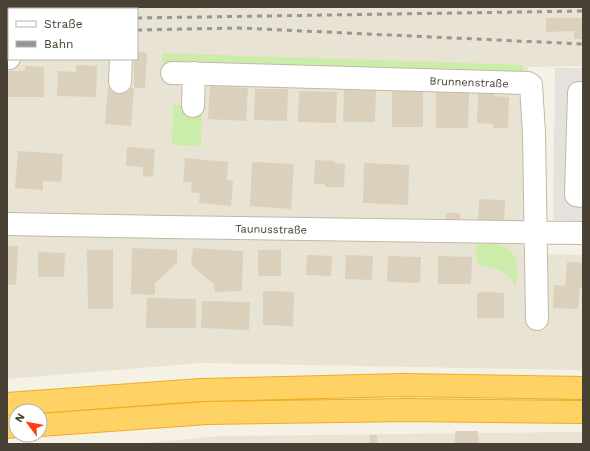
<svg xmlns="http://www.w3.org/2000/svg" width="590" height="451" viewBox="0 0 590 451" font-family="'Work Sans',sans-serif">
<rect width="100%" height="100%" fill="#f5f1e5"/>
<path fill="#e9e3d3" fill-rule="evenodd" d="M7,7H583V66L528,67V254L583,255V370L201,363L7,379ZM9,9H137V59H9Z
M583,432V444H135L221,436Z"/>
<path fill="#cceda9" d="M162,53L523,65L524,77L162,68Z
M173,105L202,106L201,146L172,145Z
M495,243C521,250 517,265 516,287C506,268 496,269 477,264L476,244Z"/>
<path fill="#e5e2de" d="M555,68H583V221L553,220Z"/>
<path fill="#dad0bc" d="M546,18H583V39H574V31L546,32Z
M137,52L147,53L145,88H134V59H137Z
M76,65L97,66L96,97L57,96L58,71L76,72Z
M25,66L44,67V97H7V71H25Z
M210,86L248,88L246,121L208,119Z
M108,87L134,88L131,126L105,124Z
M255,89H288L287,121L254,120Z
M344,90L376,91L375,122H343Z
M392,90H423V127H392Z
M299,91L337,92L336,123L298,122Z
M436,91H469L468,128H436Z
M478,92H494V96L509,97L508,128H493V124L477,123Z
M127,147L155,149L153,177L143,176V167L126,166Z
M18,151L63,154L61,182L43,181V190L15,188Z
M185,158L228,162L227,180L233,181L231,206L199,203L200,193L191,192L192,182H183Z
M315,160L334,161V163L345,164L344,187H325V184H314Z
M252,162L294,164L291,209L250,206Z
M364,163L409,165L408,205L363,203Z
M479,199L505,200L504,226L478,225Z
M446,213H460V223H446Z
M7,246H18L16,285L7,284Z
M132,248L177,250V263L155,283V295L131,294Z
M193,248L243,251L242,291L215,292L214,284L191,265Z
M87,250H113V309H88Z
M258,250H281V276H258Z
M38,252L65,253L64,277H38Z
M307,255L332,256L331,276L306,275Z
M346,255L373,256L372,280L345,279Z
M388,256L421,257L420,283L387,282Z
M438,256L472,257L471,284H438Z
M567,262L583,263V287H580L578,309L553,308L554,285L565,286Z
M263,291L294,292L293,326L263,325Z
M486,292L504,293V318H477V293Z
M147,298L196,299V328H146Z
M202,301L250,302L249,330L201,328Z
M455,431H478L479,444H455Z
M370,435H377V444H370Z"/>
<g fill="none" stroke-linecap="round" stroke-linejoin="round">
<defs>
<path id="minor" d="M7,8L63,7
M7,58H9
M172,73L528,83L531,85L534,133L537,319
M120,82L121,59
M583,94L579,93L576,195L583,196
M193,106L194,73
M7,224L166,227L583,233"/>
<path id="highway" d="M7,404L201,390L403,385L583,388
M40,425L207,413L408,410L583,412
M7,427L16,426"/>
</defs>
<use href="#minor" stroke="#c1b9a7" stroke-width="24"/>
<use href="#highway" stroke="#eead25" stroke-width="24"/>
<use href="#minor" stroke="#fff" stroke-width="22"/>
<use href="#highway" stroke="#ffd266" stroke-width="22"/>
<path stroke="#969696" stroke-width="3" stroke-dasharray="5 5" stroke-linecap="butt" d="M137,18L583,11
M7,20H9
M137,30L239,28L583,44
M7,32H9"/>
</g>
<g text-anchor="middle" stroke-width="3" stroke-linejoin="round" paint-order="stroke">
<g font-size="11" fill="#484134" stroke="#fff">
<text transform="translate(469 82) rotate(2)" y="4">Brunnenstraße</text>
<text transform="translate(271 229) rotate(1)" y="4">Taunusstraße</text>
</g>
</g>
<rect width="590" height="451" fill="none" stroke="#484134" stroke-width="16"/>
<rect x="8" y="8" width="130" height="52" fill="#ffffff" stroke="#b6b3ae"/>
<rect x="16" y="21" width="20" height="6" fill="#ffffff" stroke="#b6b3ae"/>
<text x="44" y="28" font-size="12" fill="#484134">Straße</text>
<rect x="16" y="41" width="20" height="6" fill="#969696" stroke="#b6b3ae"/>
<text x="44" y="48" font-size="12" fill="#484134">Bahn</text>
<g transform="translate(28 423) rotate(302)"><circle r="19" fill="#ffffff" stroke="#b6b3ae"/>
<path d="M0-3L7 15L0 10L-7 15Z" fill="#ff3f12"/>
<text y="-6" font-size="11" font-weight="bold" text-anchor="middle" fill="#484134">N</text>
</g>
</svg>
